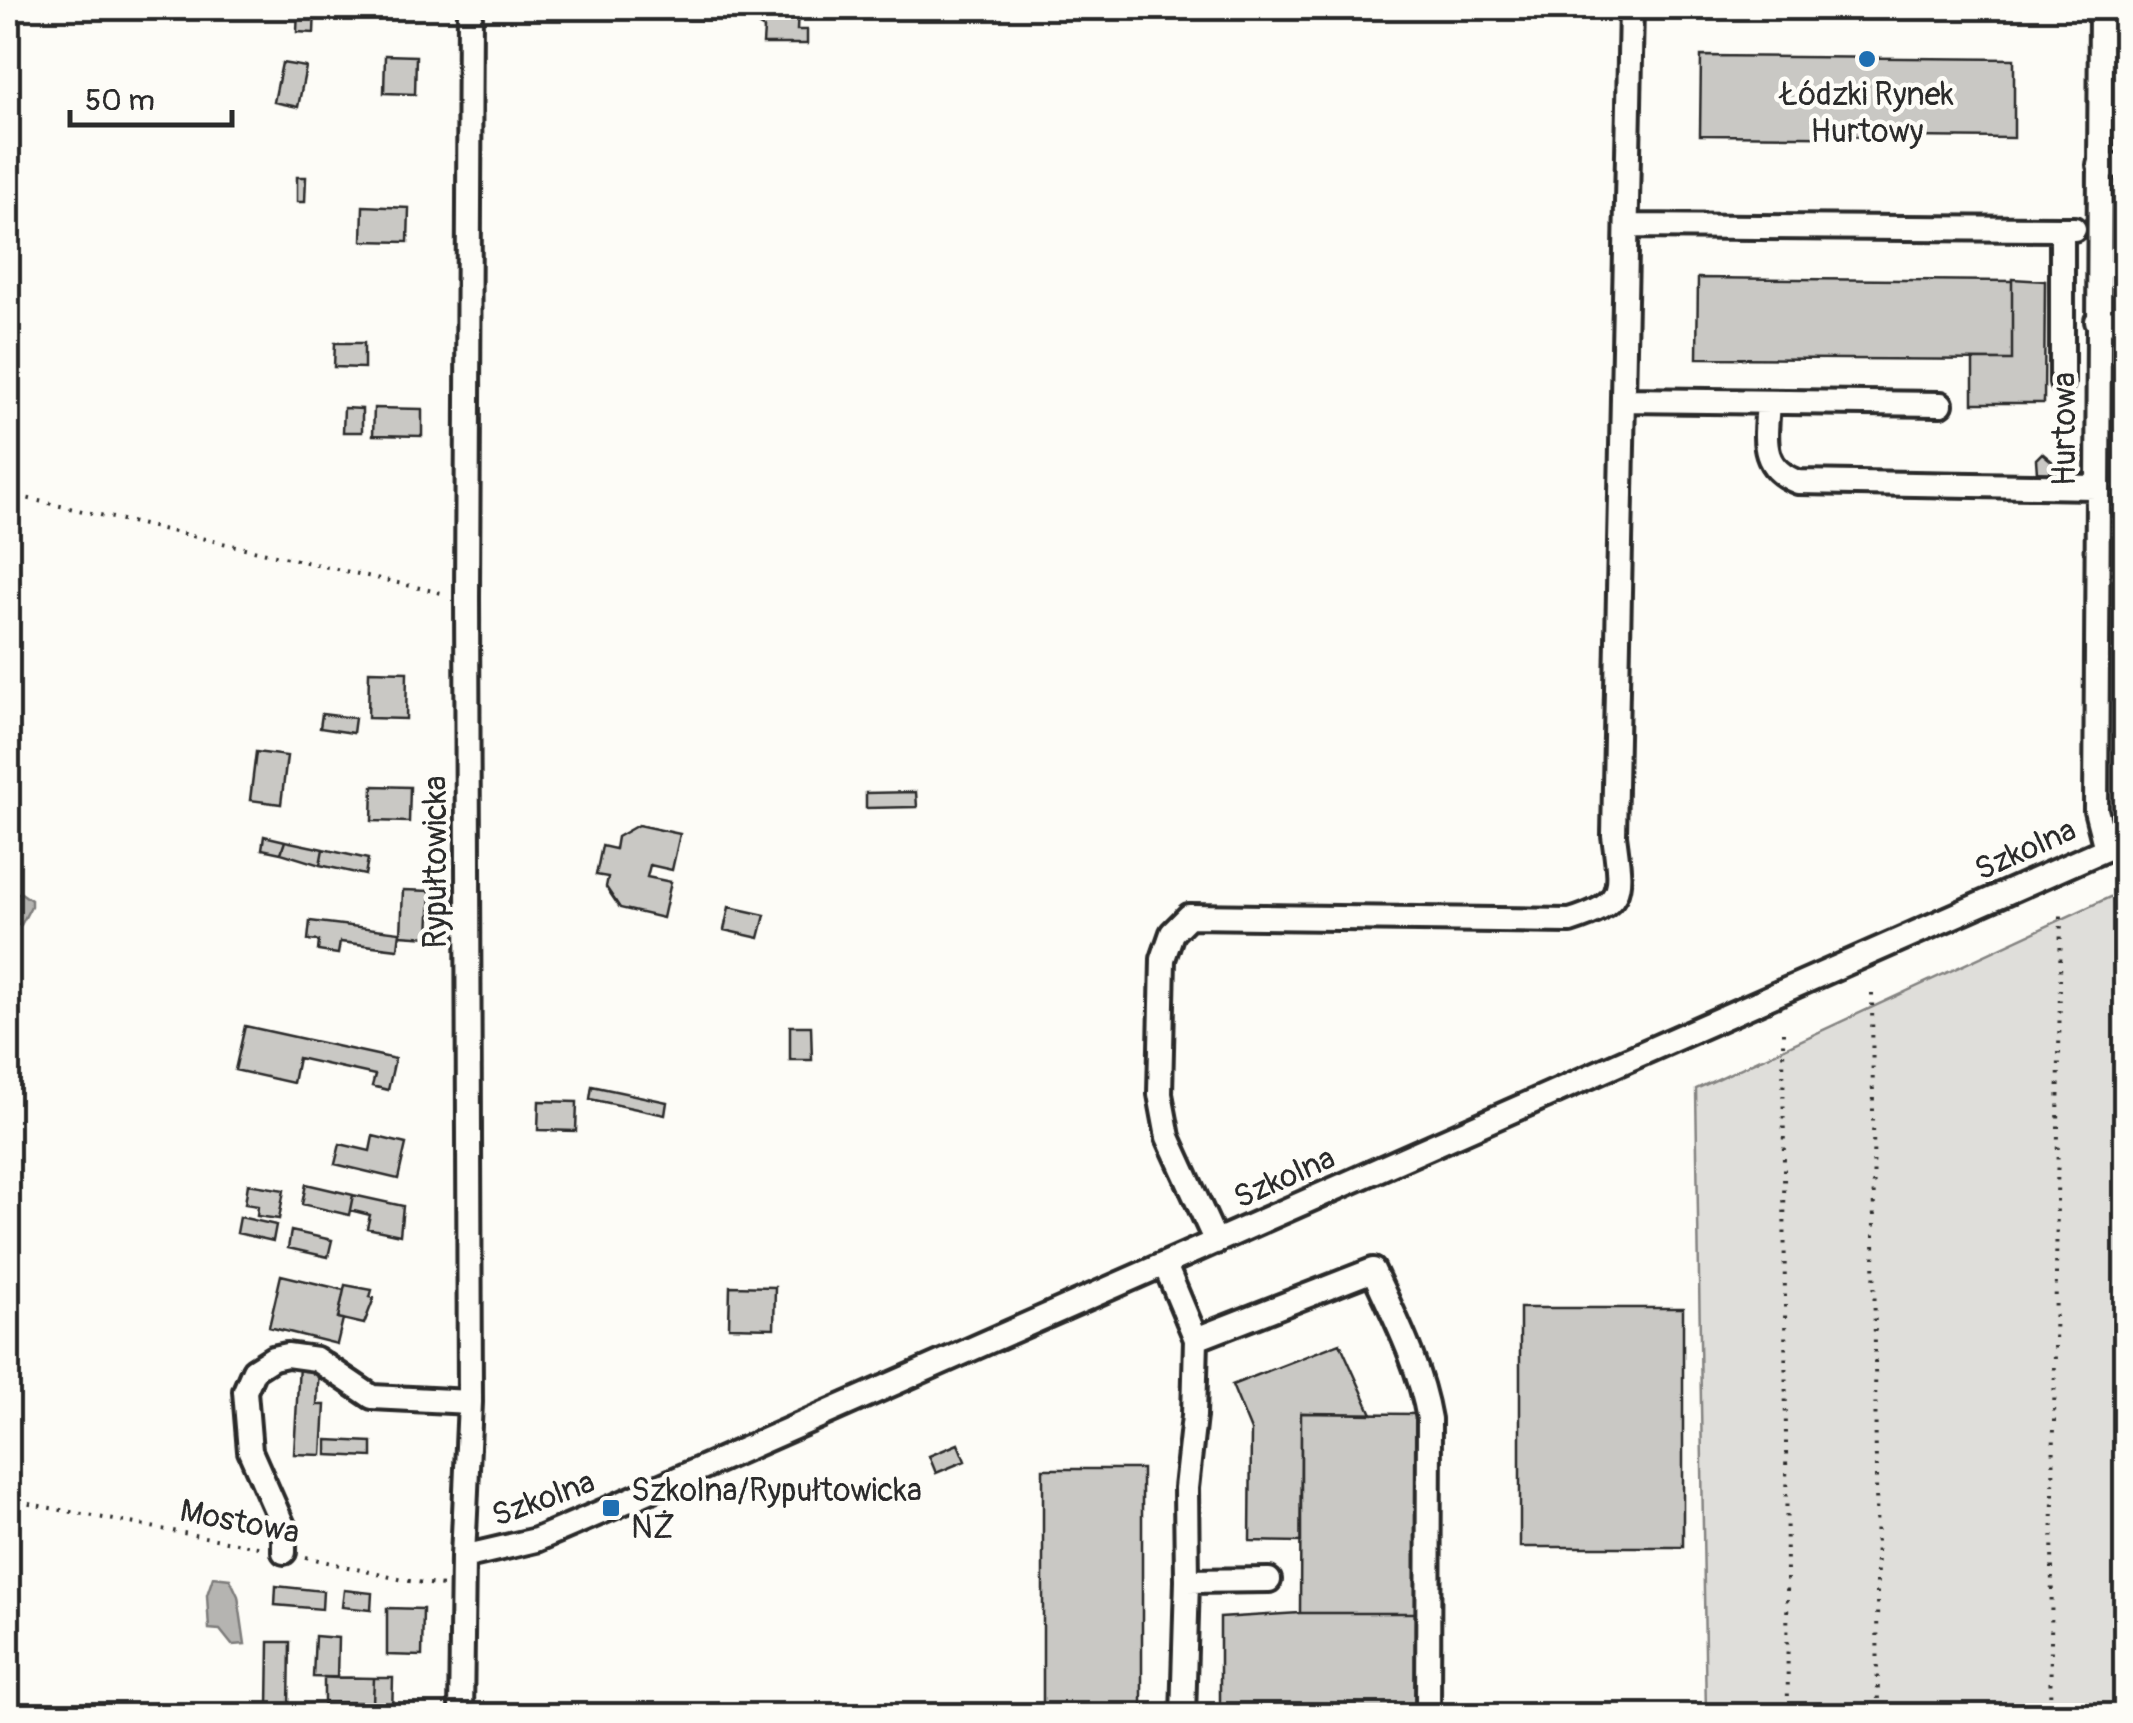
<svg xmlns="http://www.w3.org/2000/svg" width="2133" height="1723" viewBox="0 0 2133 1723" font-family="Pangolin,sans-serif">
<rect width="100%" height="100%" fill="#fdfcf7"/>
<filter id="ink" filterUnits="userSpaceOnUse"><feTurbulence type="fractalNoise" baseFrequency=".01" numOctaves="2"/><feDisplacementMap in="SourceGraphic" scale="20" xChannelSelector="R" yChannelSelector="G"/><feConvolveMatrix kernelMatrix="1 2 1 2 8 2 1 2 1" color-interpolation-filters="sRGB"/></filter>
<g filter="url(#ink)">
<path fill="#dfdeda" stroke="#858482" stroke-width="2.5" d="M2125,890V1715H1706L1696,1089Z"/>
<path fill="#b5b4b1" stroke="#7e7d7b" stroke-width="2.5" d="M8,893H21L31,900V906L21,925L8,924Z
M213,1577L230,1579L238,1596L245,1644L232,1645L220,1630L209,1629L207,1595Z"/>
<path fill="#c9c8c4" stroke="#2b2b2b" stroke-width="2.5" d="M298,8H315L314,33L297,32Z
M676,8H731L730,20H689V14H676Z
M764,8H798L797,30H807V44H763L764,29L756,24V17L764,12Z
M385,55L416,56L415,94L384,93Z
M1701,56L2014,59V138L1700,135Z
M282,63L306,67L298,107L274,102Z
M297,177H306L305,202H297Z
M363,206L409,208L408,242L362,241Z
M1698,278L2012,281V360L1697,358Z
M2012,279L2045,281L2044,403H1973V360H2012Z
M335,343H364V368L334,367Z
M344,408L362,409V432H343Z
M374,408L422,409V436L373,435Z
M2042,453L2059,467L2060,473H2037L2036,459Z
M369,671L407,672L406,719L368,718Z
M322,714L355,718L353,733L320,728Z
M256,752L287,756L281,804L250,800Z
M373,786L410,787L409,822L372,821Z
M916,792L917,807L866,808V793Z
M638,825L680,834L672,870L650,865L647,877L671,882L663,918L620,908L606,887L608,877L596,875L602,846L615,849L617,837Z
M264,836L285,841L281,853L262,849Z
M285,841L323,849L320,865L281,853Z
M323,849L368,859L365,875L320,865Z
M403,890L431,891L429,937L401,935Z
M729,907L765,915L759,938L724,930Z
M310,921L400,932L398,949L340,942L338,954L318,951L319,941L308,940Z
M245,1026L395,1059L388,1090L372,1086L375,1075L298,1058L293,1083L235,1070Z
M790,1026H811L812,1060H790Z
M592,1086L667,1102L665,1115L590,1099Z
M539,1101L577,1102L576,1131L538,1130Z
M373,1136L406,1144L398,1179L335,1164L340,1144L370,1151Z
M248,1184L284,1190L279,1219L257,1216L258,1206L245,1204Z
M306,1184L353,1195L349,1215L302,1204Z
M353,1195L403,1206L400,1235L367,1228L370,1215L350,1210Z
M240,1217L276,1225L273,1241L237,1233Z
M291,1231L332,1240L328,1257L288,1248Z
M281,1275L344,1290L338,1318L343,1319L337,1344L269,1327Z
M345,1285L372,1290L370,1297L374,1298L364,1324L338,1318Z
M730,1286L775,1287L774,1328L729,1327Z
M1520,1308H1683V1547H1520Z
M1340,1343L1372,1414L1301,1413V1542L1250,1541L1251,1431L1232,1385Z
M299,1365L319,1366L317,1405H325L322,1455L294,1454Z
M1301,1413L1419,1414V1613H1300Z
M327,1440L372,1442V1457L327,1455Z
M958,1444L965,1461L936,1473L929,1456Z
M1043,1469H1142V1707H1043Z
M276,1586L323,1591L322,1609L275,1605Z
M344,1590L372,1593L371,1610L342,1607Z
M387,1608L423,1609L422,1656L387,1655Z
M1300,1613H1419L1418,1716H1220V1618Z
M315,1636L338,1638L337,1678L313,1677Z
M269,1642H290L289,1708L268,1707Z
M324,1677L374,1678L373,1703L324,1702Z
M374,1678H393L392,1716H268V1707L323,1709L324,1702L373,1703Z"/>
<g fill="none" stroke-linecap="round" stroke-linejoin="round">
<defs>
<path id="minor" d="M2101,8L2096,810L2106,849
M2099,165L2126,166
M1627,226L2062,229
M2097,321L2126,322
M2062,383V229H2074
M1625,400L1941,404
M1768,402C1766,438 1758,467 1798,482L2096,487
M1216,1242L1168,1137L1160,1094L1163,959L1172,933L1189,916L1570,921C1627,903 1621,890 1614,835L1631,8
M1165,1265L1196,1339L1194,1416L1186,1488L1187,1581L1183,1716
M1196,1339L1373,1270C1395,1318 1420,1366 1429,1419L1428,1716
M284,1552V1528L250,1451L245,1391L254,1370L273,1358L287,1355L316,1359L372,1397L470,1402
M463,1557L536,1540L611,1508L2126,840
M1187,1581L1269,1580
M461,1716L463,1557L470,1402L467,598L470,8"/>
</defs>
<use href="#minor" stroke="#2b2b2b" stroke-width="30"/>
<path stroke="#2b2b2b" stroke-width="4" stroke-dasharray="2.5 8" stroke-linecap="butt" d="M8,494L446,594
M1872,993L1878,1716
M1783,1032L1788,1716
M8,1500L263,1548
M306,1557L403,1580L443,1586
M2050,1716L2061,909"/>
<use href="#minor" stroke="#fdfcf7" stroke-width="22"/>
</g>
</g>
<g fill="#1f6fb2" stroke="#fdfcf7" stroke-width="4">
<circle cx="1867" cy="59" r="10"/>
<rect x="601" y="1498" width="20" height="20" rx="5"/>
</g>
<g text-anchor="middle" stroke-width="9" stroke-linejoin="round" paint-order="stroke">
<g font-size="32" fill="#2b2b2b" stroke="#fdfcf7">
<text x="1867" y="105">Łódzki Rynek<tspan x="1867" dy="37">Hurtowy</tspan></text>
<text x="631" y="1501" text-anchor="start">Szkolna/Rypułtowicka<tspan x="631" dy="37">NŻ</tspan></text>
</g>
<g font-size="32" fill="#2b2b2b" stroke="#fdfcf7">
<text transform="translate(2064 429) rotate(-90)" y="11">Hurtowa</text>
<text transform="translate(2025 849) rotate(-24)" y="11">Szkolna</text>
<text transform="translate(435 862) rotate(-90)" y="11">Rypułtowicka</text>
<text transform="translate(1284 1177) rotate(-24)" y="11">Szkolna</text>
<text transform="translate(543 1498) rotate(-20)" y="11">Szkolna</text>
<text transform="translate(240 1521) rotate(11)" y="11">Mostowa</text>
</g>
</g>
<rect width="2133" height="1723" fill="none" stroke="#fdfcf7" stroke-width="40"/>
<rect x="20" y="20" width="2093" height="1683" fill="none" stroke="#2b2b2b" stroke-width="4" filter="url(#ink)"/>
<path d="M70 110v15h162v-15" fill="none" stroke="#2b2b2b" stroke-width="5"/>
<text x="85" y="110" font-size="30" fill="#2b2b2b" stroke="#fdfcf7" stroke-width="8" paint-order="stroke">50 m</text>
</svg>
